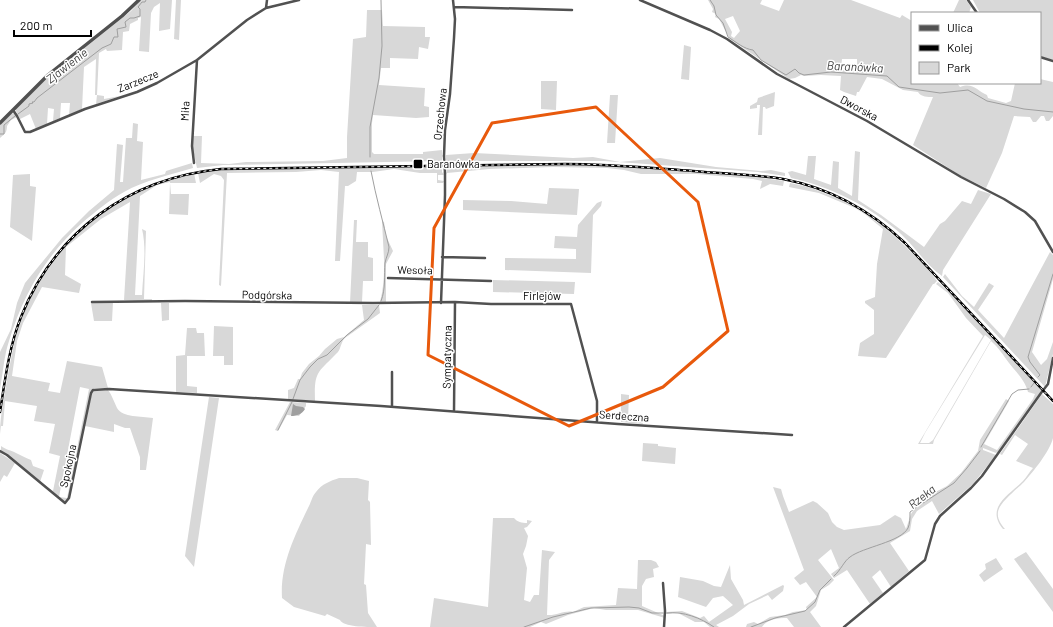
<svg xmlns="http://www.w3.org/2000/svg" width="1053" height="627" viewBox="0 0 1053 627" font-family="Barlow,sans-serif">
<rect width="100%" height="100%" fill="#fff"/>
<path fill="#d8d8d8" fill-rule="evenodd" d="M141,0H172L170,29L159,31L160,3L154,7L151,13L149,52L139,51L141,17L138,18V20L130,24L129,31L123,32L122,50L107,51L106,49L99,53L97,95L104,96V99L120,96L96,104L97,95H95L96,59L84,67L82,109L69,115L70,103H61L60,118L53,121L54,109L48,108L47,124L36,129L30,114L20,119L15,109L51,75L131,11Z
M176,0H181L179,40L174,39Z
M708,0H762L760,4L779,11L784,0H851L900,18L902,15L912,21V83H957L960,87C973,82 976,90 987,95L988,98L1006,103L1011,101L1015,83H1040V79L1053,82V116L1049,121H1046L1044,116H1041L1036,122H1033L1030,117L1014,116L1002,153L986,188L961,176L913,145L933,97C928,97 921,97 918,92L903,90L882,79L867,77L859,92H857L856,96L844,92L840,90L841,76L821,75L804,76L801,75L795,78L789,79L730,39L719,19L715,17L716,14L712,12L713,9ZM733,16L740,31L734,38L731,36L732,32L725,19ZM842,59H857V70L853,71L841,70Z
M959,0H966L971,7L969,13H953Z
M973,0H1053V60L1040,56V13H980Z
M367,10H382L383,26L425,27V37H430L428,49L419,47L418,59L390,58V68H381L379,85L425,88L424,106L429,107V117L416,118L373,115L372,123V152L374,154H423V152L442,150V161L223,165L197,168L193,150V136H202L201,163L229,164L246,162L323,161L347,158V137L353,39L366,37Z
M684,45L691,47L689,80L681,79Z
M541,81H557L556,110L541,109Z
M775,92L774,106L766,109L765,107H763L762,135H758L760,105H757V108L750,109V106L757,102L758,98Z
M610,95H618L615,143H607Z
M14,113L17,117L11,120L7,126C7,132 5,134 0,138V125L11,114Z
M133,123L138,124L137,141L143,142L141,180L165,174L166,171L192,163L193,168C170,175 145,180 124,192C109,200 95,212 82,223C46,255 23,295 9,341C4,356 3,373 0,389V352L11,329L17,303L25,283L62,238L89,211L114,190L117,144L123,145L120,182H123L126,138H132Z
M855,151L860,152L858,200L881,215L924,247L940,224L945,221L962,201L971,204L978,190L991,194L943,270L942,276C926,265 915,247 901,234C870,206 831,187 791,178L788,172L792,171L806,175L808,156H816L814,179L831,185L833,161L839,162L838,188L852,196Z
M474,153L573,158L593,157L620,162L660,158L716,167L761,171L771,170L785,173V176L758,172L604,161H446V155Z
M581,165L608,166L754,177L784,181L783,186L770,184L760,189L762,181L753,179L696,174H641L624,170L607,168L553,167L489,169L447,173L446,167Z
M442,167V172L444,175H438V180L444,181L443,183H437V173H420L394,169L373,172H357L356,181L348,186H345L340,261H335L339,172L321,170L296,172L227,173L221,286L219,285L224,180L221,176L214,174L200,183L198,173L224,170Z
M194,173L196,183H170L171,194H189L188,215L169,214L170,182L157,185L140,196L135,295H142C143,274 147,250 142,229L146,231L144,299H152V302L124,300L130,202L101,219L66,247L65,275L81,284L79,293L42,287L23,323L17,341L12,376L50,383L48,391L60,393L67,361L102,367L108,388H94L90,392L68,500L64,501L1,451V446C6,450 11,450 16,453C21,455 25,458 31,460L33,466L44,470L40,482L53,491L60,456L49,453L55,424L34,421L37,406L5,401L3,426H1L0,434C0,414 5,394 8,374C12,356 14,338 21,321C41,266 84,218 136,193C155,184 174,179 194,173ZM80,387L89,389L67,498L59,497Z
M30,174V186L36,187L32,241L10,227L13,175Z
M790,183C799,185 810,187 819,191C858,205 889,228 917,258C924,265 931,272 937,281L934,284H933L886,358L858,356L860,343L874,334V310L865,303V301L875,297L877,264L883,229L866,215L855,208L819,193L789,187Z
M549,188L579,189L577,215L463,210V200L511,201L547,204Z
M602,201L601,206L593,215L591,273L505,270V258L576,259V249L554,248L555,236L577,237L578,225L597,203Z
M354,220H357L356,242H368V257L373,258V281H363L362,302L350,303Z
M382,221L384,222L386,236L393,251L386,264V302H380C387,276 383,248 382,221Z
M1050,252L1053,255V279L1032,352L1041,365L1047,359L1053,342V354L1045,387L943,277L945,274L962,296L974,307L989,283L994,286L978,310L1004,338Z
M493,280L575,282L574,294L493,292Z
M938,282L950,293L1042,391L998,452L996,453L983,448V450L996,455L973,484L939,514L932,501L917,511L912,519L910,531L890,543L909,571L891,587L880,570L872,577L883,593L870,604L847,570L834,578L831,574L839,568L831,549L818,560L834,580L829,585L821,590L816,606L810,612L821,627H794L787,618C778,618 767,619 762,627H746L747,624L754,622L758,624L770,617L785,615L793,612L807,610L806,607L817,597L806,582L800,585L794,578L804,570L773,487L781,489L783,496L789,512L813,501L817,503L828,513L832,522L837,527L844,530L880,525L895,515L901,518L906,529L911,514L920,500L947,486L961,473L978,451L980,440L1006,399L1009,401L984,444L997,450L1033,399L1035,394L1028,392C1025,380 1016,372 1009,363C1003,355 999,348 991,341L934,440L933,444H918L983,336L966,318L948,293L936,284ZM985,335L991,340L933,440L929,443H920L925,433Z
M113,302L112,321H94L91,303Z
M161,303H169V320L162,321Z
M362,305H379L380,313L345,338C341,342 341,348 338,352C318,373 314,370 315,401L288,399V390L294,388L298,379H300L302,373L309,364L319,356L325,349L337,339L344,337L364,320Z
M214,326L233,327V365H224V356H213Z
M187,328H196L197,333H204L205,356H187V386L197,387V393L176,392V356L185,355Z
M95,390H108C112,395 114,402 117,408C123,418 141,416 153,418L146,470H140V457L130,428H125L114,424V432L85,426L92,393Z
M621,394L629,395L628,419L641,420L643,424L621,422Z
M1042,394L1053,404C1053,414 1053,429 1053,438C1050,451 1033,472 1024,482C1017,489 999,503 998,512C997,519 1001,524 1005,529H1003C985,507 1009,495 1023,481C1027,477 1029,472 1033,468L1016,461L1028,444L1015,435L1002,455L1000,454Z
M209,397L219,398L194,567L185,556Z
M290,402L306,403V406L299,416L287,415L278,431L275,430Z
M643,443L658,444V446L676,448L675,464L642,461Z
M0,453L15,463L7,477L4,475L0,482Z
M339,478H357L369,481L368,500L370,502L371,545L366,544L364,584L366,585L368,613L377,627C367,627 343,627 340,620L327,614L325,616L294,607L282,598C280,566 294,537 308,508C311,503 312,496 316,492C322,484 330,481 339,478Z
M493,518H514C517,522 522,523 527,523V520L532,521L527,527L524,528L528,536L526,546L523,554L527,568L524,600L530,602L534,595H539L542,550L555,552L549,560L547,615C556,616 565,610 573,612L584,607L616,605L618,588L637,589L638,560H651L656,562L659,567L653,569L654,577L646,579L642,586V606L665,616V618L638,610H606L594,608L568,615L546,624L541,622L530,627H430L434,598L488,607Z
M1026,552L1053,589V612L1014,559Z
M996,558L1003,569L984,582L979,575L986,569L985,564Z
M730,565L731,579L743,600L744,605L783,585L784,586L783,591L772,600L768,595L749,604L733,616L716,625L719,627H710L704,622H695L678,613L666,614V612L682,611L700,618L704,616L709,622L733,605L723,596L713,598L706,607L678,597L680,577L703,581L714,586L721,587Z"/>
<path fill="#9f9f9f" d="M293,404L296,406L303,407L305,409C302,414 297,416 291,416Z"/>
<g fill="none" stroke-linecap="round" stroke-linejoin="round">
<path stroke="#9f9f9f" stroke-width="1" d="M710,0L714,6L716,15L723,23L728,37C736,42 744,49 753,50L761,60L786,75L795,69L799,73L804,75L831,72L887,76L899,87L940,93L968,90L987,101L1024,109L1053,112
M18,114L29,106V104L33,103L32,102H34L37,98L102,48L111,44L114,37H118L117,29L126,27L125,22L130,18H134L140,16V9L138,7L142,2H145L146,0
M0,134H4V125L15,116
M370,157V127L379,78L382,46L381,0
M371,171C376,197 383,222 389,247C389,253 386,257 385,263C384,275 386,289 381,301
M1038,377L1040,375L1030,362L1028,357L1053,274
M1031,387L1034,383
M293,399L300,380L310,367L318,359L327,355L347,335L368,319L379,305
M278,430L292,402
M981,447L1012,394L1018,390L1029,389
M834,576C841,570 844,561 850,557C863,547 901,542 908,528C910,524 910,517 910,512L923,503L954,483L967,468L980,451
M667,613C683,611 701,618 714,627
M524,627L553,617L591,608L629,607L639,608L652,613H663
M751,627L775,618L805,611L815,602L820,590L831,579"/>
<path stroke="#515151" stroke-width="2.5" d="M640,0L710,30L727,39L777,74L867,121L961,177L1004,199L1025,212L1035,221L1053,252
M968,0L977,13
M454,7L572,10
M266,8L267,0
M1040,57L1053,61
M13,110L17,116L25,132H30L85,109L137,92L157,83L197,60L247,20L266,8L299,0
M444,156L445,130L450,94L454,38L455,19L453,0
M194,163L192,146L197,60
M442,257L485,258
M388,278L491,281
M92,302L185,301L373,303L455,302L491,304H571L597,401V421
M441,303L445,195V173
M392,407V372
M454,411L455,302
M0,451L7,455L65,503L69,498L91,393L93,390L109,389L381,406L618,424L792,435
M663,583L665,611L664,627
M844,627L925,560L935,524L940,516L971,488L982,476L1041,393L1048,384L1053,358"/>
<path stroke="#515151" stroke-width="3.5" d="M0,123L48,75L122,16L139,0"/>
<defs>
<path id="rail" d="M0,412C5,380 9,347 21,317C55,231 130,178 221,169L565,164C608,164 650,168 693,171C723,174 754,174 783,179C830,188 871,211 905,243L1053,401"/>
</defs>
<use href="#rail" stroke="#000" stroke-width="2.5"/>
<use href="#rail" stroke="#fff" stroke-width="1" stroke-dasharray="3" stroke-linecap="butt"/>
<path stroke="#515151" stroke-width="2.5" d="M444,156L445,173"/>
</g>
<path fill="none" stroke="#e8590c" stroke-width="3" stroke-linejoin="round" d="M596,107L698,202L728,331L663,387L569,426L428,355L434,228L492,123Z"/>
<rect fill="#000" stroke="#fff" stroke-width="1.5" x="413" y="159" width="10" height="10" rx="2"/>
<g text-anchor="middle" stroke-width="3" stroke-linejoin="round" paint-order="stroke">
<g font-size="11" fill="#000" stroke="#fff">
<text transform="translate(138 81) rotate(-22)" y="4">Zarzecze</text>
<text transform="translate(859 108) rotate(28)" y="4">Dworska</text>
<text transform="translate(185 111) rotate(-87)" y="4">Miła</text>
<text transform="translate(440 114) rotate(-84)" y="4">Orzechowa</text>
<text transform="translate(415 270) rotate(1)" y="4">Wesoła</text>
<text transform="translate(267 295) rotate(1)" y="4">Podgórska</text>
<text x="542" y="300">Firlejów</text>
<text transform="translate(447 357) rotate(-89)" y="4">Sympatyczna</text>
<text transform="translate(624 416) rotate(4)" y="4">Serdeczna</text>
<text transform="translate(68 466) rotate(-78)" y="4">Spokojna</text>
</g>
<g font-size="11" fill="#000" stroke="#fff" text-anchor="start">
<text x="427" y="168">Baranówka</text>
</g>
<g font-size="12" font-style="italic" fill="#404040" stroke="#fff">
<text transform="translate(67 66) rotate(-38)" y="4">Zjawienie</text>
<text transform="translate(855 67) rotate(3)" y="4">Baranówka</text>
<text transform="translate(922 497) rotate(-38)" y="4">Rzeka</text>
</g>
</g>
<rect x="911" y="12" width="130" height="72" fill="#ffffff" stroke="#999999"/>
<rect x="919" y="25" width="20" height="6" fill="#515151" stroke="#999999"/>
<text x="947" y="32" font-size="12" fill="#000000">Ulica</text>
<rect x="919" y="45" width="20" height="6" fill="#000000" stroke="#999999"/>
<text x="947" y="52" font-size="12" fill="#000000">Kolej</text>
<rect x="919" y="62" width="20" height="12" fill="#d8d8d8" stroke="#999999"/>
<text x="947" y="72" font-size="12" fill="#000000">Park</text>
<path d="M14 30v6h77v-6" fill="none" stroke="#000000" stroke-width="2"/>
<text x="20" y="30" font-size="12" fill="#000000" stroke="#ffffff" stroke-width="3" paint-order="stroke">200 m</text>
</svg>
